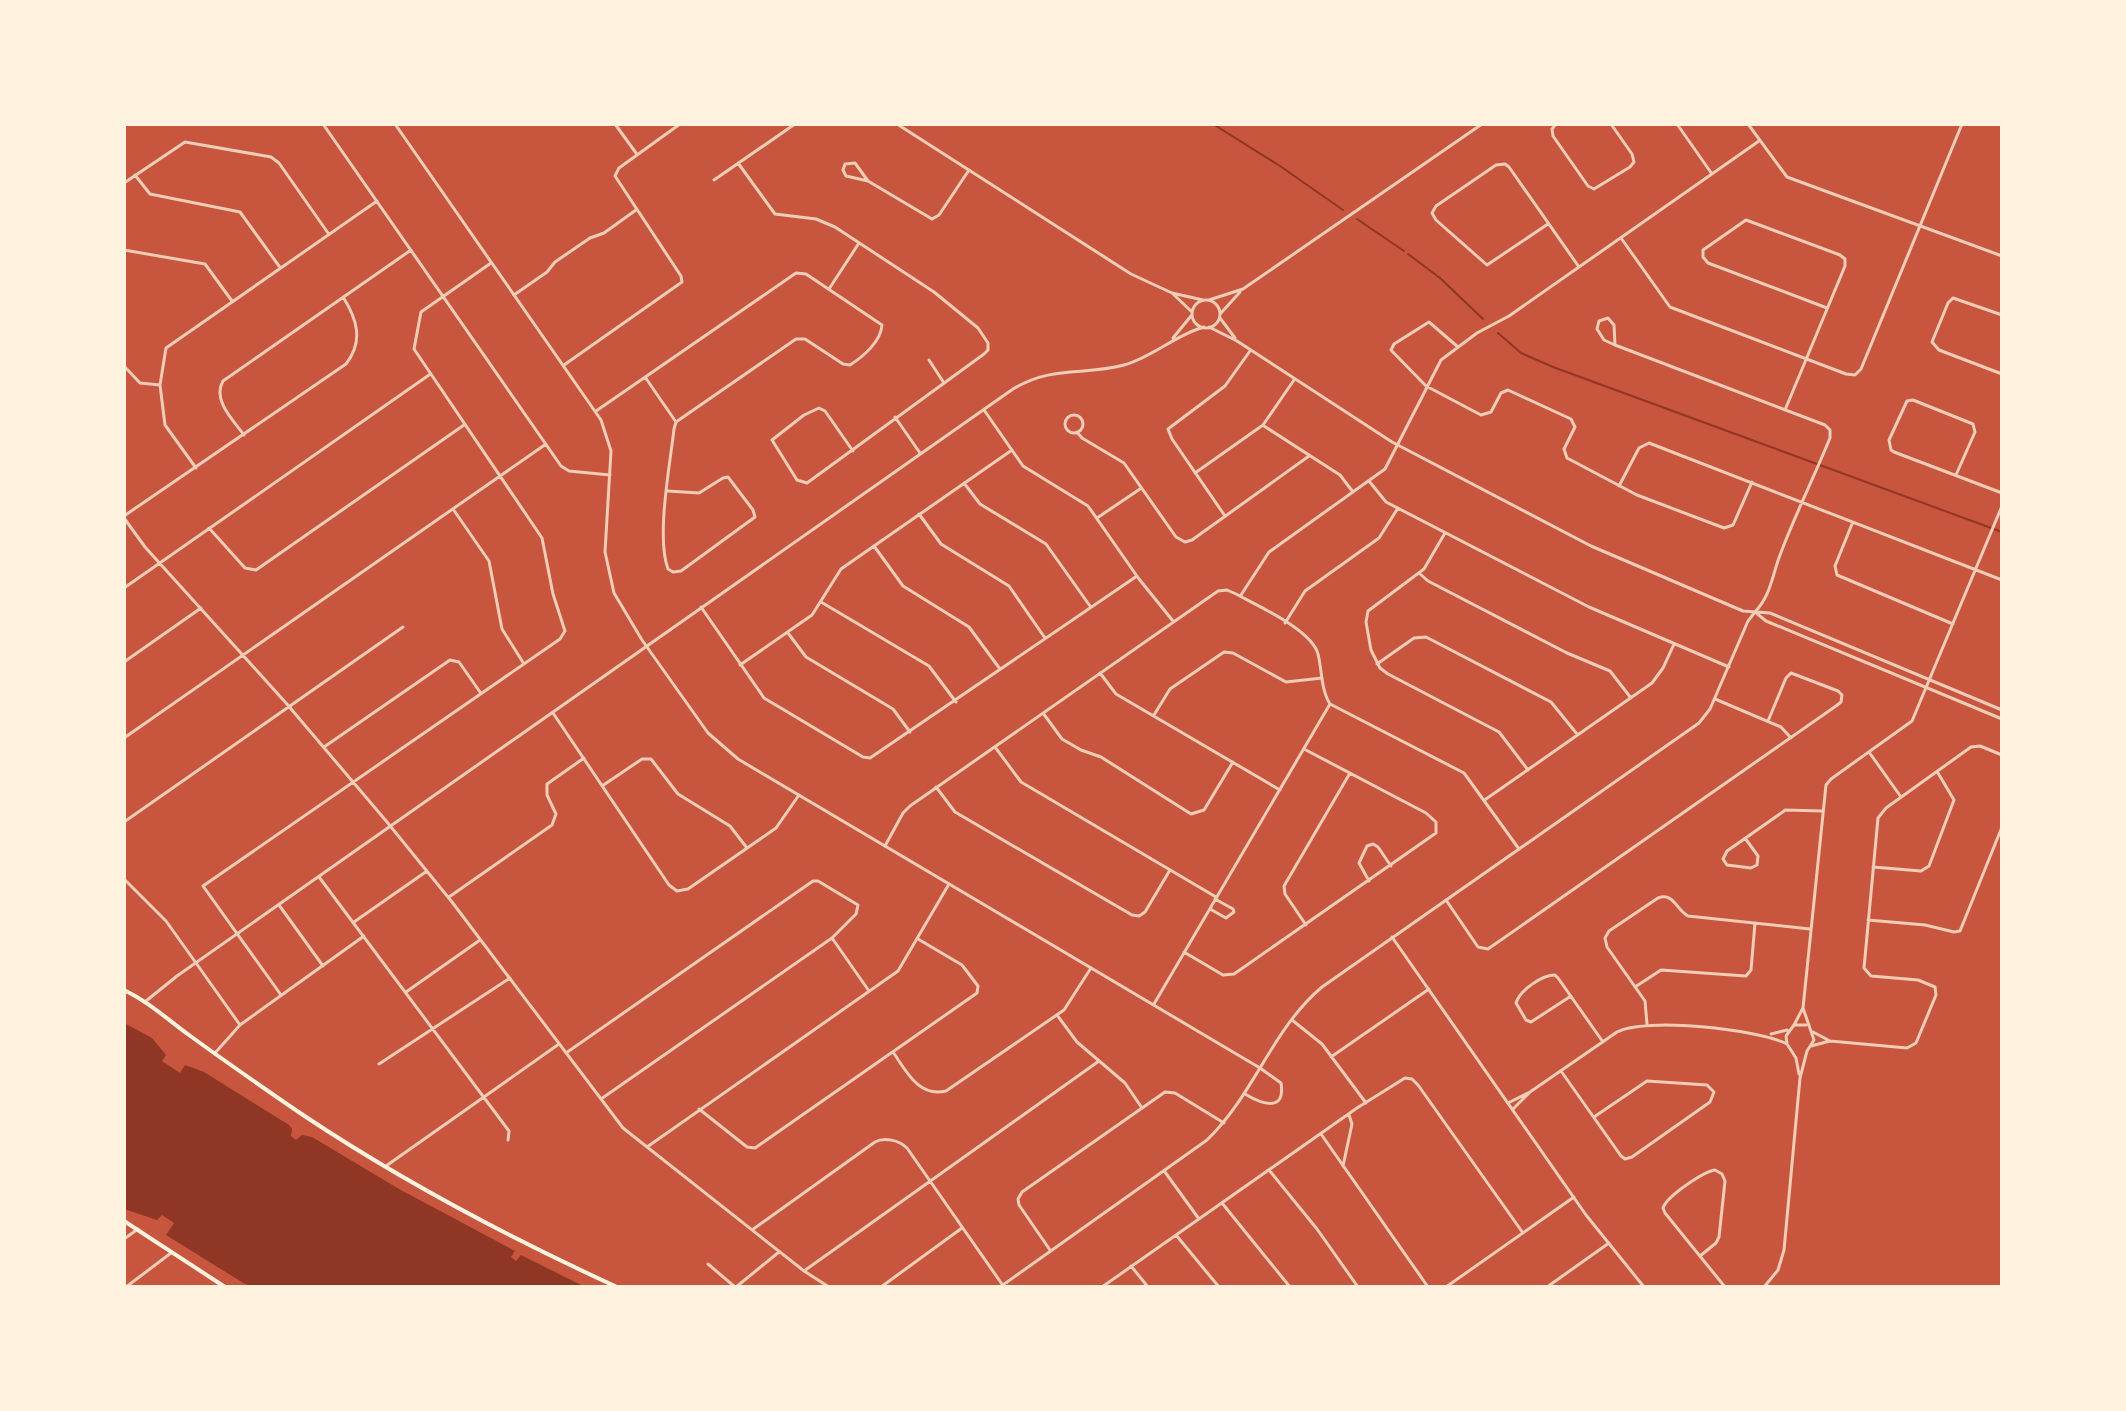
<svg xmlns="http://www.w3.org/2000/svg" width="2126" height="1411" viewBox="0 0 2126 1411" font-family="Roboto,sans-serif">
<rect width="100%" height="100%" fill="#c8553d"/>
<path fill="#8f3625" d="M124,1023L152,1038L166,1055L162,1061L180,1073L185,1065L204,1072L289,1125L292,1129L291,1136L296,1140L302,1135L312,1137L399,1189L515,1251L511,1257L516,1261L521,1255L585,1287H254L245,1284L166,1235L174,1223L162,1215L157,1220L124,1209Z"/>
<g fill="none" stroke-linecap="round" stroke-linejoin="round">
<path stroke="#8f3625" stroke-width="2" d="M1213,124L1280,166L1343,210
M1357,219L1404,251
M1408,254L1440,278L1483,319
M1498,333L1521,353L1553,367L2002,532"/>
<path stroke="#f1ccb7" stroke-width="3" d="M323,124L561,466L569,471L610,475
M615,124L636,153
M1556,124L1552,129L1553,136L1588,186L1594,189L1630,167L1634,162L1632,154L1611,124
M1677,124L1712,174
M1748,124L1787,177L2002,256
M738,163L775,214L816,219L835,227L934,292L978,328L988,343V350L984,354L807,483L797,480L772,440L804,415L819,408L825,411L853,451
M135,175L150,194L240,212L279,266
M714,180L795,124
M868,181L855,163L845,164L843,170L846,176L868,181L932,219L939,215L969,170
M124,183L185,142L271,157L279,163L328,233
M1548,224L1487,265L1436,220L1432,213L1436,206L1496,165L1505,164L1509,167L1579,267
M1621,238L1670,307L1846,374L1855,375L1861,369L1962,124
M124,250L205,264L232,301
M829,289L859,243
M514,295L547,272L555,262L571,251L590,238L604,233L636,210
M2002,315L1953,298L1948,303L1932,342L1939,350L2002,374
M1608,318L1614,325L1615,345L1604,340L1597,329L1599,321Z
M1615,345L1825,425L1830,430V438C1814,477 1795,515 1780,555C1772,576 1771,595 1755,612
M1458,347L1429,322L1394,344L1391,350L1426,386L1481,415L1491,412L1501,393L1508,390L1571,419L1575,427L1564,449L1567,458L1637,495L1724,528L1733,525L1752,482
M929,360L944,383
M564,365L682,282L681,276L615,176L619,168L680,124
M124,366L140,383L160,385
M645,377L676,422L674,429C670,465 656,537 668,569L673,572L681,571L755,517L753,510L728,477L723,478L699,493L668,491
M984,410L1023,466L1088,506L1139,579L1173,621
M1785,410L1845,266V259L1840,255L1746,220L1703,250V257L1708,263L1827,308
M596,411L796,273L806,274L882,325C881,341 864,356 850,365L843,364L805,339H796L676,422
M1065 424a9 9 0 1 1 18 0a9 9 0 1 1-18 0Z
M895,417L920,453
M1264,426L1340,475L1353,492
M1077,432L1082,438L1124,463L1176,537L1185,542L1192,540L1309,456
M244,435C233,420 212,400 223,381L411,250
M196,468L165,425L160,385L166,348L377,201
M1195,473L1263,425L1294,380
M1956,475L1975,432L1973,424L1913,400L1907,401L1889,440L1891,450L1894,452L2002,493
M1369,481L1386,502L1589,607L1729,667
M964,483L980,504L1046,544L1090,606
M1619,486L1639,448L1649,443L2002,580
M453,509L489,561L502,629L524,664
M919,514L941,544L1009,586L1045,638
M124,516L346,364C364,341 357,319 343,297
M1225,516L1172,439L1168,429L1225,386L1250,351
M124,518L145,547L286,703L387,822L452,902L623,1128L804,1271L829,1287
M1097,518L1140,489
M1852,524L1835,566L1837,575L1953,624
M209,528L245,568L256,570L464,425
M1445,533L1424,569L1368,611L1366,622L1371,650L1380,668L1388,674L1499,732L1528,770
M874,546L903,586L969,627L1000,669
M1419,573L1428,581L1567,653L1610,671L1631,698
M124,588L429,375
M1241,595L1269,552L1385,469L1441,360L1477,333L1509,316L1759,141
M821,602L929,666L956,702
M701,607L764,698L863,757L870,758L1137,576
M1285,623L1305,591L1379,538L1398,508
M788,633L806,657L893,709L910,732
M124,662L201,608
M1377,664L1414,638L1426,637L1551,702L1577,734
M740,665L812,615L841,569L1012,450
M1100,673L1116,694L1280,790
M1715,699L1781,727L1791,738
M553,713L669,885L677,891L688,889L776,828L799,795
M1043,713L1062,739L1081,750L1101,757L1191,814L1204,810L1233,762
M1154,715L1170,689L1224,652L1233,653L1286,682L1322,678
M124,738L546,444
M324,747L450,660L459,662L480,692
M995,747L1021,782L1216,897
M1869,752L1901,797
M602,786L642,759H651L678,794L730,826L747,848
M936,787L955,812L1132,915L1139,916L1145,912L1170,870
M1486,799L1652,683L1663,668L1674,644
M124,822L403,627
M1745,838L1758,856L1757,865L1751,868L1727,865L1723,859L1727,851L1784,811L1785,810L1822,811
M885,846L903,813L910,806L1218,591L1227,590L1236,594C1258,606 1312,630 1318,654C1322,670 1321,690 1330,704L1464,773L1519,849
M1873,867L1921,871L1929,866L1954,800L1938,773
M319,877L509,1131L508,1140
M1369,881L1359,863L1367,846L1373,844L1378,847L1391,866
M449,897L552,825L556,814L547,795V784L584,758
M1446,900L1478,947L1488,949L1836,706L1841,702L1842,695L1838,691L1791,673L1786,678L1768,721
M279,905L323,966
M1210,909L1226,918L1234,912L1233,909L1215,899
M1868,920L1925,925L1954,932L1960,931L2002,827
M354,922L427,871
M1306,925L1285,894L1284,886L1350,773
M832,938L869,991
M1184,952L1223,975L1234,974L1436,833V822L1426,813L1304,749
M196,963L240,1025
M1635,987L1661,970L1746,976L1751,970L1755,923
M406,992L480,940
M281,995L203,886L560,639L565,631L553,594L542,538L414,349L421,312L491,263
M1571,996L1531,1022L1526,1020L1516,1003C1520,990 1542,975 1555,975L1558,978L1603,1042
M1154,1004L1330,704
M1057,1015L1077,1042L1125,1083L1142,1108
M1292,1020L1322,1044L1366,1103
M1647,1024L1645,1001L1607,947L1605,938L1609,931L1658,898C1674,892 1676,910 1688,916L1810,929
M1794,1025L1803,1008L1826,785L1831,779L1912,721L2002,506
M1813,1032L1830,1041
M1771,1034L1787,1030
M1811,1046L1830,1041L1907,1048L1916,1043L1936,995L1935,987L1918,980L1871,976L1864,968L1878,818L1886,808L1971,747L1980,746L2002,755
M893,1052C906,1071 919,1098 946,1091L1064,1010L1091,968
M215,1053L240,1025L364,936
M566,1053L813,881H818L858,905L856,914L832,938L601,1099
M1331,1057L1429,989
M379,1064L510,978
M1561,1071L1621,1156L1625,1159L1632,1157L1710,1102L1714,1092L1707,1085L1647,1081L1594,1117
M1799,1074L1796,1058L1787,1044L1786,1036L1794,1025H1806
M1245,1094C1260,1103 1286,1114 1281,1083L1260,1068
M1508,1103L1530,1092L1617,1032C1645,1017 1758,1029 1787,1044
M699,1109L747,1147L755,1148L977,993L978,986L962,965L918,939
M1513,1109L1530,1092
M1321,1134L1428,1287
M647,1147L898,971L949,884
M386,1166L559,1044
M1343,1166L1352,1124L1349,1115
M1269,1170L1317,1229L1358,1287
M1165,1172L1199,1219
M1222,1203L1290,1287
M752,1230L875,1142C884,1137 899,1140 907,1148L1004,1287
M1176,1235L1219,1287
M124,1239L138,1229
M1050,1250L1019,1205L1018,1199L1022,1192L1165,1092L1175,1093L1224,1123
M1700,1256L1716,1243L1719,1237L1725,1181L1722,1174L1715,1170C1703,1172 1667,1196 1663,1208L1665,1213L1725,1287
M708,1264L735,1287
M1131,1266L1148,1287
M804,1271L1099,1061
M126,1287L171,1253
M736,1287L779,1252
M881,1287L962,1228
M1102,1287L1357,1108L1405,1078L1412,1079L1418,1085L1523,1233
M1446,1287L1574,1197
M1547,1287L1609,1243
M1764,1287L1778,1270L1784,1250L1800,1078L1807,1051L1814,1040L1803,1008"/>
<path stroke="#f1ccb7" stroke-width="3" d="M395,124L601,420L611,451L605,552L614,593L642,640L708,733L738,759L1260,1068
M897,124L1131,274L1172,293L1203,300
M1172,293L1192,312
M1209,300L1243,289L1482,124
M1192 314a14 14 0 1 1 28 0a14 14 0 1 1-28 0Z
M1221,313L1240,292
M1220,318L1235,338
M1209,327L1237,341L1392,442L1591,546L1743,611L1770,613L2002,710
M1173,338L1191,316
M1755,612L1766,621L2002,719
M124,879L166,921L196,963
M1392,937L1586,1215L1644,1287
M146,1001L177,976L1013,389C1053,365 1083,376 1124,365C1153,357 1175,335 1204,327
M1000,1287L1207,1140C1254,1095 1272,1029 1322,987L1699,723L1710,709L1748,621L1755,612"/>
<path stroke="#fff3e0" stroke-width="4" d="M124,990C149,1002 167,1019 189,1035C226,1062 265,1089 303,1115C402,1181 508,1237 617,1287"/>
<path stroke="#fff3e0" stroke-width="4" d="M124,1221L225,1287"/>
</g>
<rect width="2126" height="1411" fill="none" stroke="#fff3e0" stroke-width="252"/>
</svg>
